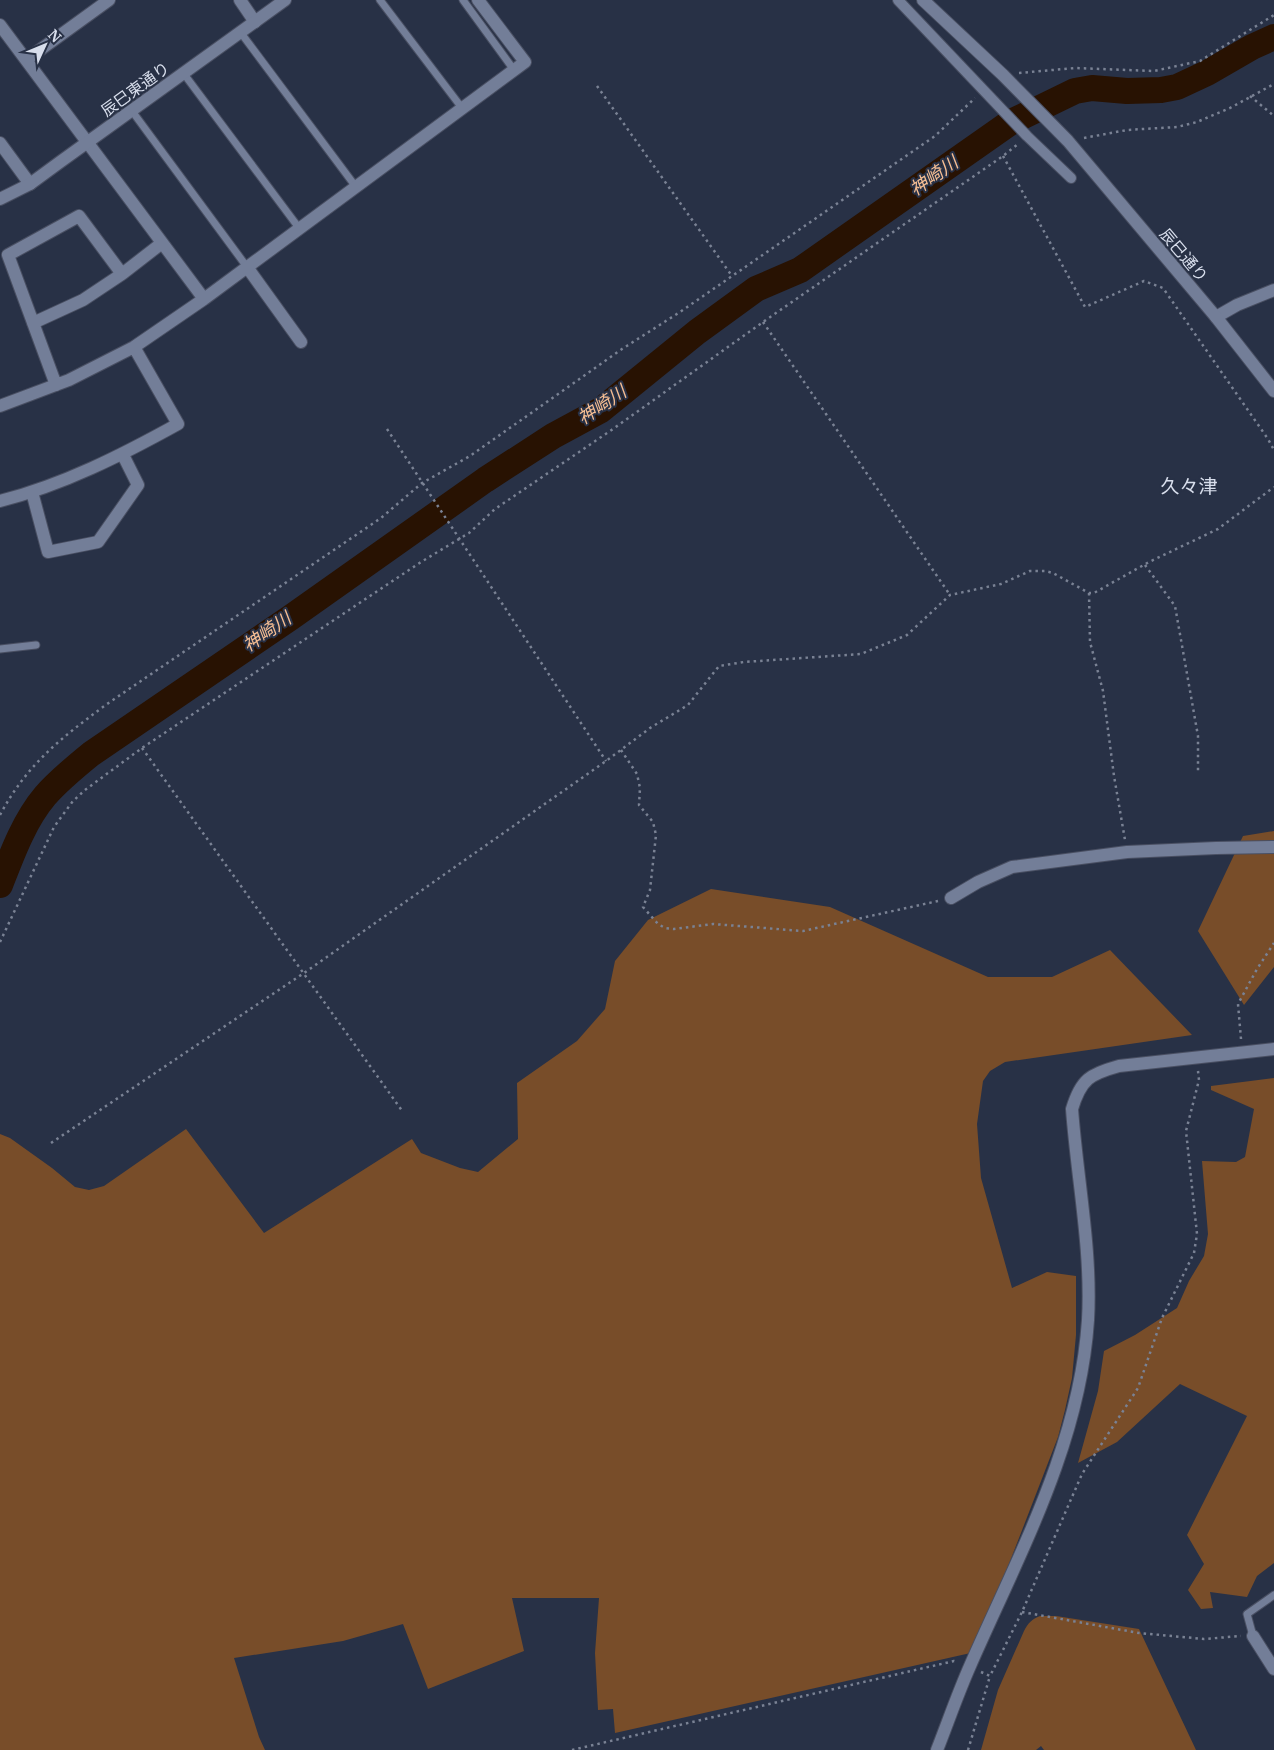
<svg xmlns="http://www.w3.org/2000/svg" width="1274" height="1750" viewBox="0 0 1274 1750" font-family="Merriweather,'Noto Sans JP',serif">
<rect width="100%" height="100%" fill="#283146"/>
<path fill="#784d29" d="M1274,831V967L1244,1005L1198,931L1243,836Z
M711,889L830,907L988,977H1052L1110,950L1192,1035L1005,1062L990,1071L983,1081L977,1124L981,1178L1012,1288L1047,1272L1076,1276V1335L1072,1378L1065,1410L1058,1437L975,1652L615,1733L613,1709L598,1710L595,1653L599,1598H512L524,1651L428,1689L403,1624L343,1641L234,1658L259,1737L265,1750H0V1134L10,1138L52,1168L75,1187L89,1190L104,1186L186,1129L264,1233L412,1139L421,1153L460,1168L478,1172L518,1139L517,1083L577,1041L605,1009L615,961L648,920Z
M1274,1078V1563L1257,1576L1247,1597L1210,1592L1213,1608L1201,1609L1188,1590L1204,1564L1187,1535L1247,1416L1180,1384L1117,1442L1078,1463L1098,1391L1104,1351L1135,1335L1177,1308L1189,1281L1204,1256L1208,1234L1202,1161L1236,1162L1245,1157L1254,1109L1211,1090V1086Z
M1040,1616H1056L1139,1629L1196,1750H1044L1041,1746L1036,1750H981L998,1690L1024,1631C1028,1623 1032,1619 1040,1616Z"/>
<g fill="none" stroke-linecap="round" stroke-linejoin="round">
<path stroke="#281202" stroke-width="26" d="M0,885C12,854 24,821 45,796C59,780 75,767 91,754L290,618L485,480L553,436L601,410L697,332L756,289L800,270L1011,122L1075,91L1092,88L1127,91L1161,90L1177,87L1207,73L1252,47L1274,37"/>
<defs>
<path id="service" d="M380,0L462,108
M463,0L514,70
M241,33L356,187
M184,74L299,228
M132,111L247,267
M0,649L36,645
M1253,1636L1247,1614L1274,1595"/>
<path id="pedestrian" d="M898,0L1027,136L1071,178"/>
<path id="minor" d="M240,0L255,22
M0,25L204,299
M26,60L109,0
M0,143L30,184
M247,267L301,342
M1216,317L1237,305L1274,290
M33,323L83,300L122,274
M56,385L8,255L79,216L122,274L162,243
M0,406L69,380L134,347L204,299L525,62L478,0
M32,492L48,552L98,542L138,485L123,455
M0,501C63,485 122,455 178,424L134,347
M951,898L978,882L1012,867L1127,852L1216,848L1274,847
M1253,1636L1274,1669"/>
<path id="tertiary" d="M923,0L1003,75L1068,141L1216,317L1274,391
M0,199L30,184L60,162L285,0
M937,1750C948,1722 958,1693 970,1666C1019,1554 1080,1444 1088,1320C1092,1250 1077,1178 1072,1109C1081,1079 1090,1074 1119,1066L1274,1049"/>
</defs>
<use href="#service" stroke="#494f62" stroke-width="9"/>
<use href="#pedestrian" stroke="#494f62" stroke-width="12"/>
<use href="#minor" stroke="#494f62" stroke-width="14"/>
<use href="#tertiary" stroke="#494f62" stroke-width="14"/>
<path stroke="#7a8294" stroke-width="2.5" stroke-dasharray="2.5 4" stroke-linecap="butt" d="M1019,73L1075,68L1154,71L1200,61L1274,15
M597,86L732,276
M1250,96L1274,116
M1084,138L1127,130L1177,127L1197,122L1230,108L1274,84
M1003,156L1085,307L1144,281L1163,288L1268,439L1274,450
M763,322L950,595
M387,429L606,761
M1145,565L1175,606L1198,736V774
M1089,593L1090,642L1103,691L1114,776L1125,840
M142,748L403,1112
M621,750L637,774L640,788L639,805L653,822L656,835L650,890L643,907L658,924L665,928L674,929L713,924L803,931L938,901
M0,815C27,764 61,738 107,704L381,518L422,483L470,456L622,349L680,312L935,136L975,98
M0,942L54,827L73,801L85,790L142,748L421,562L469,533L495,509L613,429L763,322L1003,156L1018,144
M1241,1039L1238,1004L1257,969L1274,943
M51,1143L304,973L606,761L650,728L688,705L719,666L744,662L861,654L907,635L950,595L1001,584L1030,571H1045L1053,573L1089,593H1094L1149,562L1218,529L1274,487
M1022,1612L1139,1633L1204,1639L1241,1636
M981,1672L990,1676L1022,1612L1082,1474L1138,1388L1162,1318L1194,1253L1197,1234L1186,1131L1199,1080L1198,1071
M572,1750L954,1661L957,1662
M968,1750L990,1676"/>
<use href="#service" stroke="#737e98" stroke-width="7"/>
<use href="#pedestrian" stroke="#737e98" stroke-width="10"/>
<use href="#minor" stroke="#737e98" stroke-width="12"/>
<use href="#tertiary" stroke="#737e98" stroke-width="12"/>
</g>
<g text-anchor="middle" stroke-width="4" stroke-linejoin="round" paint-order="stroke">
<g font-size="16" fill="#d8deec" stroke="#283146">
<text transform="translate(135 89) rotate(-36)" y="6">辰巳東通り</text>
<text transform="translate(1184 255) rotate(50)" y="6">辰巳通り</text>
</g>
<g font-size="18" font-style="italic" fill="#f6be93" stroke="#283146">
<text transform="translate(934 176) rotate(-35)" y="6">神崎川</text>
<text transform="translate(602 405) rotate(-34)" y="6">神崎川</text>
<text transform="translate(267 632) rotate(-35)" y="6">神崎川</text>
</g>
<g font-size="19" fill="#d8deec" stroke="#283146">
<text x="1189" y="493">久々津</text>
</g>
</g>
<g transform="translate(45 45) rotate(46)" stroke="#283146" stroke-width="4" paint-order="stroke">
<path d="M0-4L9 19L0 12L-9 19Z" fill="#d8deec"/>
<text y="-8" font-size="14" font-weight="bold" text-anchor="middle" fill="#d8deec">N</text>
</g>
</svg>
